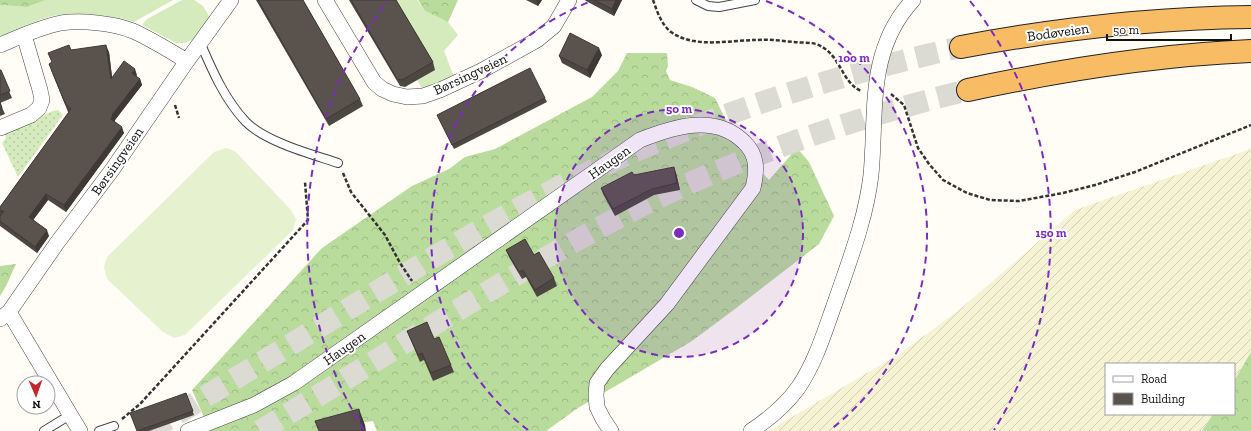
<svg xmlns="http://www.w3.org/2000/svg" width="1251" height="431" viewBox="0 0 1251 431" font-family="'Zilla Slab',serif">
<defs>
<pattern id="farmland-furrows" width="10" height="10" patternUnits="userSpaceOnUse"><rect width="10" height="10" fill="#f6f3d4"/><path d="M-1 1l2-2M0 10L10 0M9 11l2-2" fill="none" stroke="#d2cfb5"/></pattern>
<pattern id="forest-crowns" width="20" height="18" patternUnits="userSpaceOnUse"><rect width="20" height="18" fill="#b9dc9c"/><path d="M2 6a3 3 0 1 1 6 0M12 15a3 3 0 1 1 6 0" fill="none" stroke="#9ebc85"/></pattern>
<pattern id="park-dots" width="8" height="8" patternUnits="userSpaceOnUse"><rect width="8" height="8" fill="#d5ebbd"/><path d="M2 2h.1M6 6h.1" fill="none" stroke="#b6c8a1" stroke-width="1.8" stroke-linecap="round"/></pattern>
</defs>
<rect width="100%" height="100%" fill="#fffdf5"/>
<path fill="url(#farmland-furrows)" d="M1251,149V352L1234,381V364H1106V414H1213L1202,431H768L896,356L928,333L959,310L1075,210Z"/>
<path fill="#d5ebbd" d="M46,0H173L134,22C112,15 71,11 49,17C32,22 16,30 0,37V5L27,7Z
M182,0H194L203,6L209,16L208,23L195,39L185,43H176L142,25L147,19Z
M395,0H417L425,11L448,22L458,35L444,51L454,77L424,92L417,80L435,69Z"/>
<path fill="url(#forest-crowns)" d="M0,0H46L27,7L0,5Z
M418,0H458L448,22L425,11Z
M627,53H667L668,66L666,71L670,80L692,87L715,98L740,149L769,180L797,148L809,162L834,216L819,244L735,309L692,341L578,408L546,431H377L373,421L319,429L318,431H210L192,390L322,248L412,186L449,169L465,157L495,149L592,97L618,71Z
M16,264L6,286L0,296V266Z
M1251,352V431H1202L1213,414H1234V381Z"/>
<path fill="url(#park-dots)" d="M58,110L63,115L18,177L2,143L6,138L4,131L53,111Z"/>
<path fill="#e6f2cf" d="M226,148L235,151L291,210L296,219L293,230L185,335L174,338L163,332L107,279L104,267L107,257L214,152Z"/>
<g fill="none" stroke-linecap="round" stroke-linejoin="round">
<path stroke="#dbdad3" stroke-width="22" stroke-dasharray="22 11" stroke-linecap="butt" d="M149,431C221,387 294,343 366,298C437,255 509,211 583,175C704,117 831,76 961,47
M260,431C321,394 382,357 443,319C507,280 572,241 639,207C744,155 854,118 968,90"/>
<defs>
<path id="service" d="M696,0L708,6L719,7L755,0
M200,42C212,70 225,100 246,122C266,142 311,154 338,163
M44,431L70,415
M99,431L114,426"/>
<path id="minor" d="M325,0L374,82L382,89L393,94L407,97L423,96L440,90L481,71L537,40L554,26L569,0
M0,45C19,37 40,27 61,23C81,20 113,23 133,31C151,39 170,51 187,61
M0,128L31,115L39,108L42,100L40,90L24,35
M9,312L80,431
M0,319L9,312L57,243L112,170L187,61L231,0
M188,431L254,405L294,383L640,140C673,127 715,113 744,142C758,155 757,171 753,188L667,304L607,369L597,383L596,395L597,407L603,419L611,431
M751,431C769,419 785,406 798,388C816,362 825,330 836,300C850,259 866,218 871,175C877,112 866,51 913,0"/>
<path id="trunk" d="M961,47C1057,29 1153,18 1251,17
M968,90C1061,70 1155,55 1251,51"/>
</defs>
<use href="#service" stroke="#444" stroke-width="10"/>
<use href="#minor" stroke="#444" stroke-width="16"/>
<use href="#trunk" stroke="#222" stroke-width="24"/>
<path stroke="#333" stroke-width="2.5" stroke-dasharray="4 2" stroke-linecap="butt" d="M653,0C657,11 661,24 671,32C695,49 730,40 757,40C770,39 782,41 794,42C801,43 809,42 816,44C841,53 840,81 861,91
M891,94L904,105L918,148L929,164L943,180L967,193L990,200L1019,201L1063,193L1095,185L1135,172L1251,125
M175,105L179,118
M343,173L351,192L385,235L400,263L412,281
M122,419L140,404L308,220L305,182"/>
<use href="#service" stroke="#fff" stroke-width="8"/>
<use href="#minor" stroke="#fff" stroke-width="15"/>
<use href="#trunk" stroke="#f7bc64" stroke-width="22"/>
</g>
<path fill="#4d4742" d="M256,0H303L360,99L363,106L329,126Z
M349,0H396L433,62L435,70L405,87L400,86Z
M526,0H542L538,6Z
M585,0H622L614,16L586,1Z
M71,50L109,52L112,77L137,75L136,76L140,79L142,85L115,120V122L124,133L66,212L48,200L33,220L49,236L37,253L0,226V207L69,112H68L51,70L52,63Z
M602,55L590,78L562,63L559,56Z
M0,70L12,98L0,103L5,114L0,116Z
M545,98L547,102L454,149L437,115Z
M676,173L680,190L654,195L615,216L603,194L601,188L634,175Z
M506,250L534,255L554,278L557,286L537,297L526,277L522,279L509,257Z
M407,331L434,339L451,365L454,372L433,381L424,360L420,362Z
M186,393L194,415L149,431H137Z"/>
<path fill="#3f3936" d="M536,0H542L538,6Z
M616,0H622L614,16L612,9Z
M106,45L109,52L113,85L111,79Z
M599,48L602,55L590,78L587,70Z
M135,69L137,75L134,79L132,73Z
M140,79L142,85L115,120V122L113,125L111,119L112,115Z
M122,127L124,133L66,212L64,205Z
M674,167L676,173L680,190L677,183Z
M46,194L48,200L31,223L29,217Z
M47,230L49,236L37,253L35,247Z
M359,409L365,425L366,431H362Z"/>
<path fill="#5a524d" stroke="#3f3936" d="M258,0H303L360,99L326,119Z
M351,0H396L433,62L402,80L397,79Z
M594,0H616L612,9Z
M570,33L599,48L587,70L559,56Z
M69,45L71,50L106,45L111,79L124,61L135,69L132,73L140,79L112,115H113L111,119L122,127L64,205L46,194L29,217L47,230L35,247L0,221V216L4,211H0V207L71,109L66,105L49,64L52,62L48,53Z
M530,68L545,98L452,145L437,115Z
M0,70H1L10,91L0,95Z
M0,102L2,108L0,109Z
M674,167L677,183L652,189L613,209L601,188L632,172L634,175Z
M525,239L534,255L539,252L554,278L535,290L523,270L519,272L506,250Z
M427,322L434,339L439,337L451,365L431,373L422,353L418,355L407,331Z
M186,393L193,411L137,431L130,413Z
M359,409L362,431H319L315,421Z"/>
<circle cx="679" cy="233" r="124" fill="#7b2cbf" fill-opacity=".12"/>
<g fill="none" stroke="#7b2cbf" stroke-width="2" stroke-dasharray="7 5">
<circle cx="679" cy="233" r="124"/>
<path d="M528 430A248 248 0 0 1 592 1M766 1A248 248 0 0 1 830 430"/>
<path d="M364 430A372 372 0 0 1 388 1M970 1A372 372 0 0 1 994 430"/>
</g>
<g text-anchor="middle" stroke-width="4" stroke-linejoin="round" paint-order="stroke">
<g font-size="14" fill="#111" stroke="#fff">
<text transform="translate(1058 32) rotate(-8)" y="5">Bodøveien</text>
<text transform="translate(470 74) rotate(-25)" y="5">Børsingveien</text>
<text transform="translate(117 161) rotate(-55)" y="5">Børsingveien</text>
<text transform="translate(609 162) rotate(-35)" y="5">Haugen</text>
<text transform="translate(344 348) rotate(-35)" y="5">Haugen</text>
</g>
</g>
<circle cx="679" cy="233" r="6" fill="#7b2cbf" stroke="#fff" stroke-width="2"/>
<g font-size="12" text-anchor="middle" font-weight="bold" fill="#7b2cbf" stroke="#fff" stroke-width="4" stroke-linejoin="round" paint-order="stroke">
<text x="854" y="62">100 m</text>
<text x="679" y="113">50 m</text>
<text x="1051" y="237">150 m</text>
</g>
<rect x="1105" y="363" width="130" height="52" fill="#ffffff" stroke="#a0a0a0"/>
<rect x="1113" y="376" width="20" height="6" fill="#ffffff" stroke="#a0a0a0"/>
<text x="1141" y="383" font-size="12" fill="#111111">Road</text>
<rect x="1113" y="393" width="20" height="12" fill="#5a524d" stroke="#a0a0a0"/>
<text x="1141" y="403" font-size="12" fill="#111111">Building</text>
<g transform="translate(36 395) rotate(178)"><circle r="19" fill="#ffffff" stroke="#a0a0a0"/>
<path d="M0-3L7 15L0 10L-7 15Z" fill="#c4262e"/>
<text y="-6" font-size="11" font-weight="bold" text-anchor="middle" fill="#111111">N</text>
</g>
<path d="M1107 34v6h124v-6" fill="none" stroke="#111111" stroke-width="2"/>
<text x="1113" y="34" font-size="12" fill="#111111" stroke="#ffffff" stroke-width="3" paint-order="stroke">50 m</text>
</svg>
